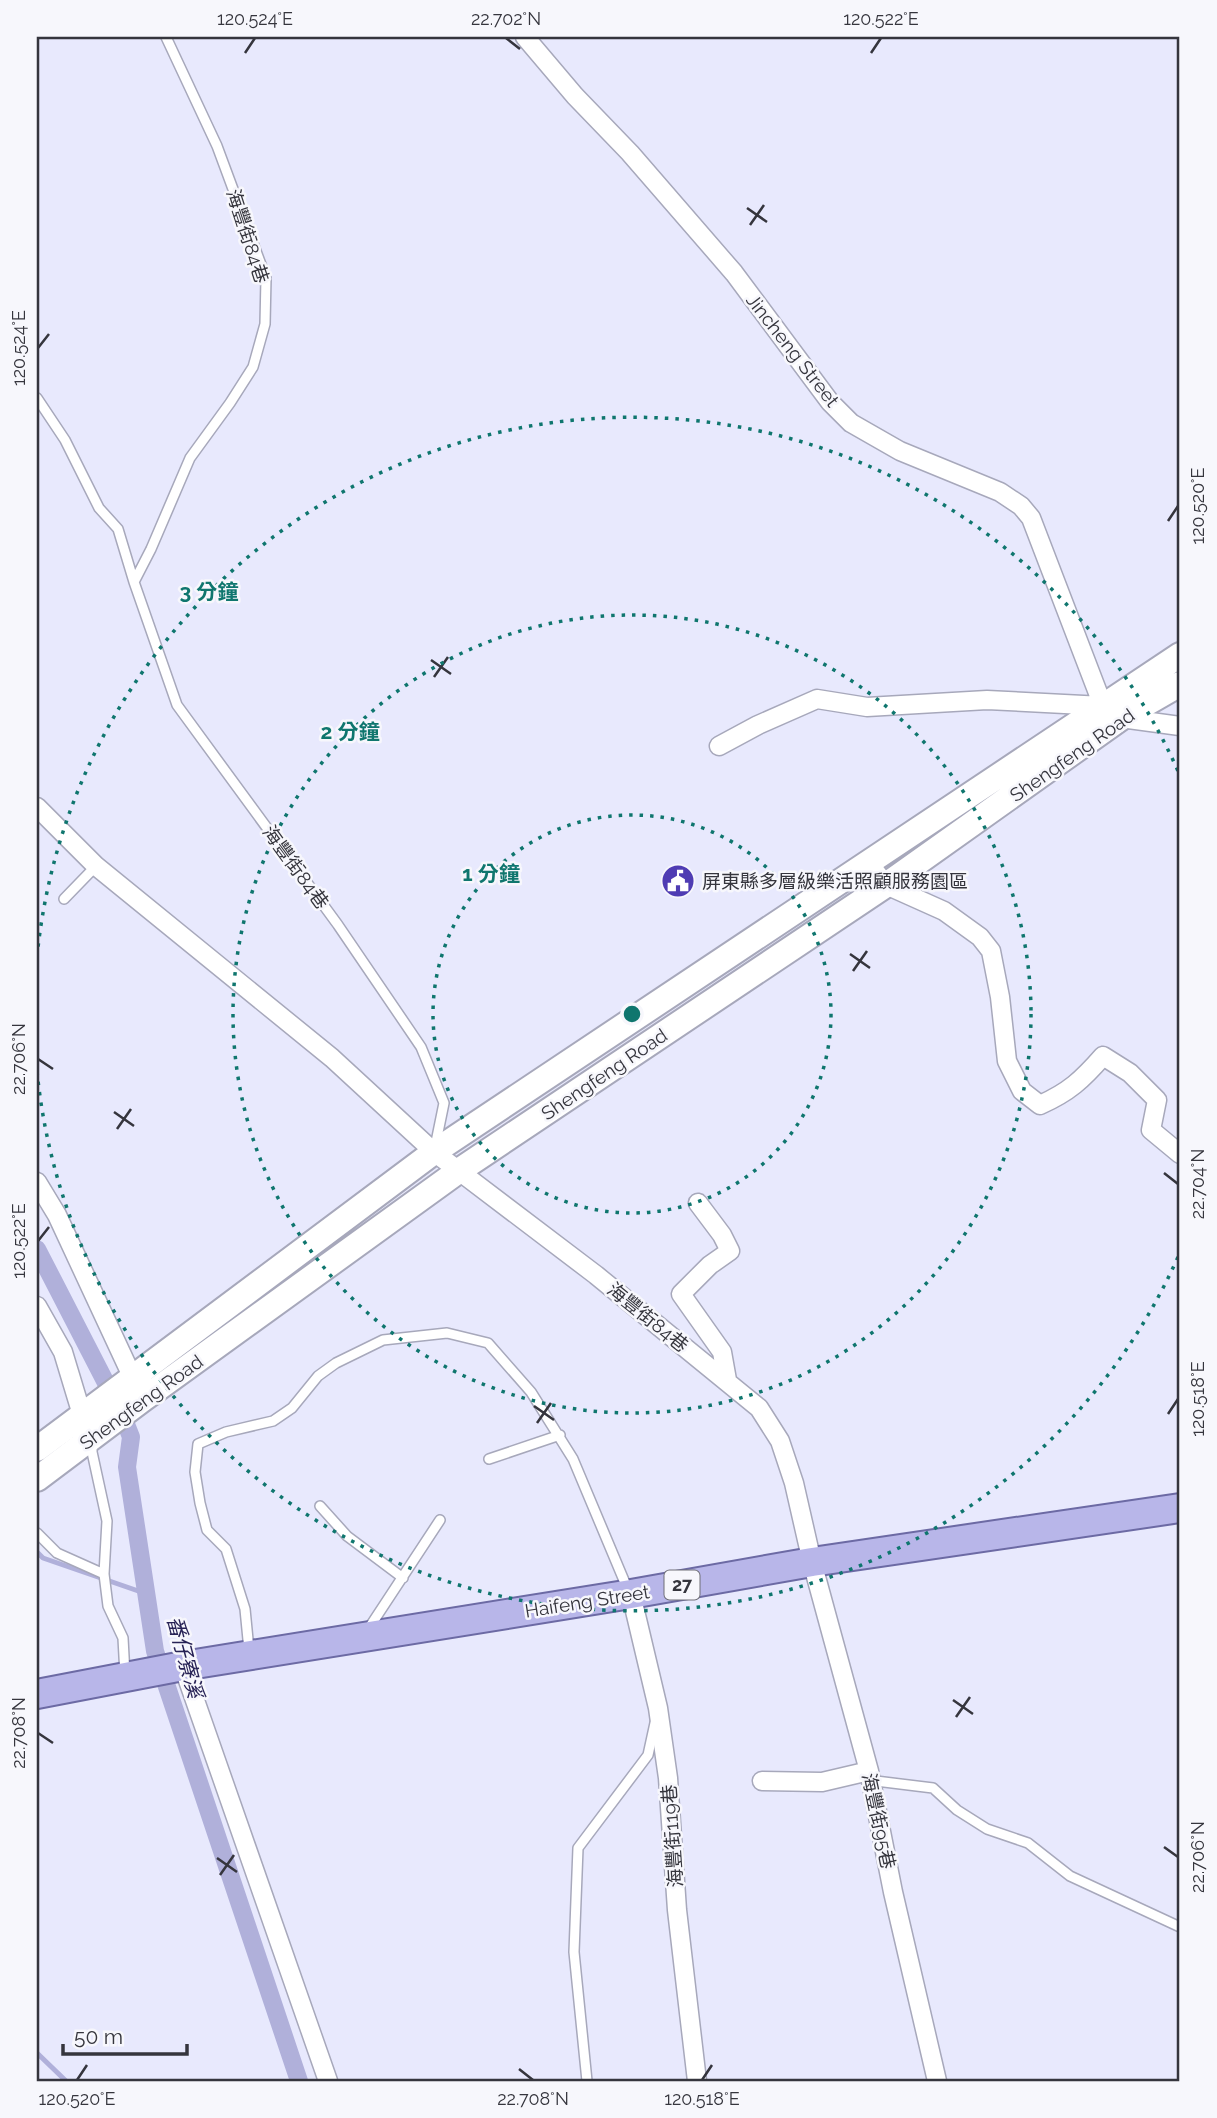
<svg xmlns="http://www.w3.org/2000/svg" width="1217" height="2118" viewBox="0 0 1217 2118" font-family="Raleway,'Noto Sans TC',sans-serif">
<rect width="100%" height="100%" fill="#e8e9fd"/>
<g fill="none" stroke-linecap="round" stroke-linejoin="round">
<path stroke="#b0b0da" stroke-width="5" d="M37,1552L43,1558L147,1594
M37,2053L66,2081"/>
<path stroke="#b0b0da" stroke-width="18" d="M37,1249L122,1414L131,1437L127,1467L155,1651L299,2081"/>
<defs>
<path id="lane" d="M37,398L65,440L99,508L118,529L134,582L177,705L338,925L421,1047L444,1103L435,1147
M134,582L151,549L190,458L230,403L253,367L265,324L266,278L217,146L166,37
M64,899L96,866
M92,1442V1452L107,1521L104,1574L108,1606L123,1638L125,1675
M489,1459L560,1435
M320,1506L347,1536L403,1578
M37,1533L57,1553L104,1574
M367,1631L440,1520
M249,1650L245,1609L226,1549L207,1530L200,1503L195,1472L198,1444L226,1432L273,1421L292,1408L318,1376L336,1363L383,1340L447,1333L488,1343L531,1392L573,1459L628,1590
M872,1775L876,1781L933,1788L957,1810L987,1829L1028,1843L1070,1876L1180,1927
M587,2081L574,1952L578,1848L648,1755L655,1723"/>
<path id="street" d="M525,37L575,96L630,153L734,273L830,402L851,423L900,451L1000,492L1021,506L1031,518L1103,706L1121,718L1180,726
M719,746L758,725L817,699L867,707L987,700L1103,706
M37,807L96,866L332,1058L434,1152L596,1275L759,1408L780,1441L794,1483L812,1562L869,1771L893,1892L937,2081
M868,862L886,885L944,911L980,937L991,951L1000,997L1007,1061L1022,1091L1040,1105C1069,1092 1082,1080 1103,1056L1130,1073L1157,1100L1151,1130L1180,1154
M37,1182L57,1215L137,1387
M698,1203L722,1235L730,1251L710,1265L681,1294L722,1352L727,1380
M37,1306L63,1352L82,1415
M631,1594L658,1708L668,1778L677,1910L697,2081
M183,1666L328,2081
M762,1781L822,1782L869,1771"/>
<path id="secondary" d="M37,1449L434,1152L1180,655
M37,1479L142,1400L460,1170L886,885L1121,718L1180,684"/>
<path id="primary" d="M37,1694L183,1666L631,1594L812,1562L1180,1508"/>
</defs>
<use href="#lane" stroke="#a7a8bb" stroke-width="12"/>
<use href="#street" stroke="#a7a8bb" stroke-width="21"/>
<use href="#secondary" stroke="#a7a8bb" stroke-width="28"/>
<use href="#primary" stroke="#6c6aa4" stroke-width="32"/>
<use href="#lane" stroke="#fff" stroke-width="9"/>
<use href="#street" stroke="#fff" stroke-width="18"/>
<use href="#secondary" stroke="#fff" stroke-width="24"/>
<use href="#primary" stroke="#b8b6e9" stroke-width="28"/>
</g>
<path fill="none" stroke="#35353d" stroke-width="2.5" d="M506,38L520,49M245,53L255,38M871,53L881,38M747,208L767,222M750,225L764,205M38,348L49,334M1168,521L1178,506M431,660L451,674M434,677L448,657M850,954L870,968M853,971L867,951M38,1059L53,1069M114,1112L134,1126M117,1129L131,1109M1164,1173L1178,1184M38,1241L49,1227M534,1406L554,1420M1168,1414L1178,1399M537,1423L551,1403M953,1700L973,1714M956,1717L970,1697M38,1733L53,1743M1164,1847L1178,1857M217,1858L237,1872M220,1875L234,1855M519,2069L533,2080M77,2080L87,2065M702,2080L712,2065"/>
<g fill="none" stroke="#0f766e" stroke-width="3.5" stroke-dasharray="3.5 7">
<circle cx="632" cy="1014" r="199"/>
<circle cx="632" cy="1014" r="399"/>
<path d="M1178 1257A598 598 0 0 1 37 1071M37 957A598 598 0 0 1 1178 771"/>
</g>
<defs>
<symbol id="civic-disc" viewBox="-11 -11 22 22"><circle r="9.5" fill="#4f3cb3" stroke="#f7f7fc"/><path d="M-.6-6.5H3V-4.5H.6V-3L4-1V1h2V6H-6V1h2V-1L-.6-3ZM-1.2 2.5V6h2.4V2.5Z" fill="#fff"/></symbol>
</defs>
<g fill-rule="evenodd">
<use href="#civic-disc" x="659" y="862" width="38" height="38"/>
</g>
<g text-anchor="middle" stroke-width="5" stroke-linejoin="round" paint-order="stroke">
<rect fill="#f7f7fc" stroke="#6f6f76" stroke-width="2" x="664.5" y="1570.5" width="35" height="29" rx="5"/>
<g font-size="18" font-weight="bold" fill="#35353d">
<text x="682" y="1591">27</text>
</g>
<g font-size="19" fill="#35353d" stroke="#f7f7fc">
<text transform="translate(248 236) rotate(72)" y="7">海豐街84巷</text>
<text transform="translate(793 350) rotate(52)" y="7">Jincheng Street</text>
<text transform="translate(1072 755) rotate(-35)" y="7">Shengfeng Road</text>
<text transform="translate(296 867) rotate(54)" y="7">海豐街84巷</text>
<text transform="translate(604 1074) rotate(-34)" y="7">Shengfeng Road</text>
<text transform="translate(648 1317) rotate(39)" y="7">海豐街84巷</text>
<text transform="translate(141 1402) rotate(-36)" y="7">Shengfeng Road</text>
<text transform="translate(587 1601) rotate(-9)" y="7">Haifeng Street</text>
<text transform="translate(879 1821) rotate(78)" y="7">海豐街95巷</text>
<text transform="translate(672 1836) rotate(-94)" y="7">海豐街119巷</text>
</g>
<g font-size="19" fill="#35353d" stroke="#f7f7fc" text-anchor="start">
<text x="702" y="888">屏東縣多層級樂活照顧服務園區</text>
</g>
<g font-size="21" font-style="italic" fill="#272255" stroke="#f7f7fc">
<text transform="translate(185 1657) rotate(75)" y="7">番仔寮溪</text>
</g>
</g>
<circle cx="632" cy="1014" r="10" fill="#0f766e" stroke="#f7f7fc" stroke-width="3.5"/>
<g font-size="21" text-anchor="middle" font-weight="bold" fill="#0f766e" stroke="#f7f7fc" stroke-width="5" stroke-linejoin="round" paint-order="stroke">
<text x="209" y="599">3 分鐘</text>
<text x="350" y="739">2 分鐘</text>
<text x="491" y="881">1 分鐘</text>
</g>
<rect width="1217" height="2118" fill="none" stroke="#f7f7fc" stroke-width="77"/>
<path d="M63 2044v10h124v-10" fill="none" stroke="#35353d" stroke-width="3.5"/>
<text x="74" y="2044" font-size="21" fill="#35353d" stroke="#f7f7fc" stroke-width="5" paint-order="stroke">50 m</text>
<rect x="38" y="38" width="1140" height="2042" fill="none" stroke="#35353d" stroke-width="2.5"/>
<g font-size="18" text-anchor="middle" fill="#35353d">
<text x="255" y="25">120.524°E</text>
<text x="506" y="25">22.702°N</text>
<text x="881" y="25">120.522°E</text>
<text transform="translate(19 348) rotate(-90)" y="6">120.524°E</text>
<text transform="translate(1198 506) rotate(-90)" y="6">120.520°E</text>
<text transform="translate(19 1059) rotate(-90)" y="6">22.706°N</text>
<text transform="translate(1198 1184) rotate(-90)" y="6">22.704°N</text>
<text transform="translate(19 1241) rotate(-90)" y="6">120.522°E</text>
<text transform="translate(1198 1399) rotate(-90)" y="6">120.518°E</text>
<text transform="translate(19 1733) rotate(-90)" y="6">22.708°N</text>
<text transform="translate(1198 1857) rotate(-90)" y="6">22.706°N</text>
<text x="77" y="2105">120.520°E</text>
<text x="533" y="2105">22.708°N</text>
<text x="702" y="2105">120.518°E</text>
</g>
</svg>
